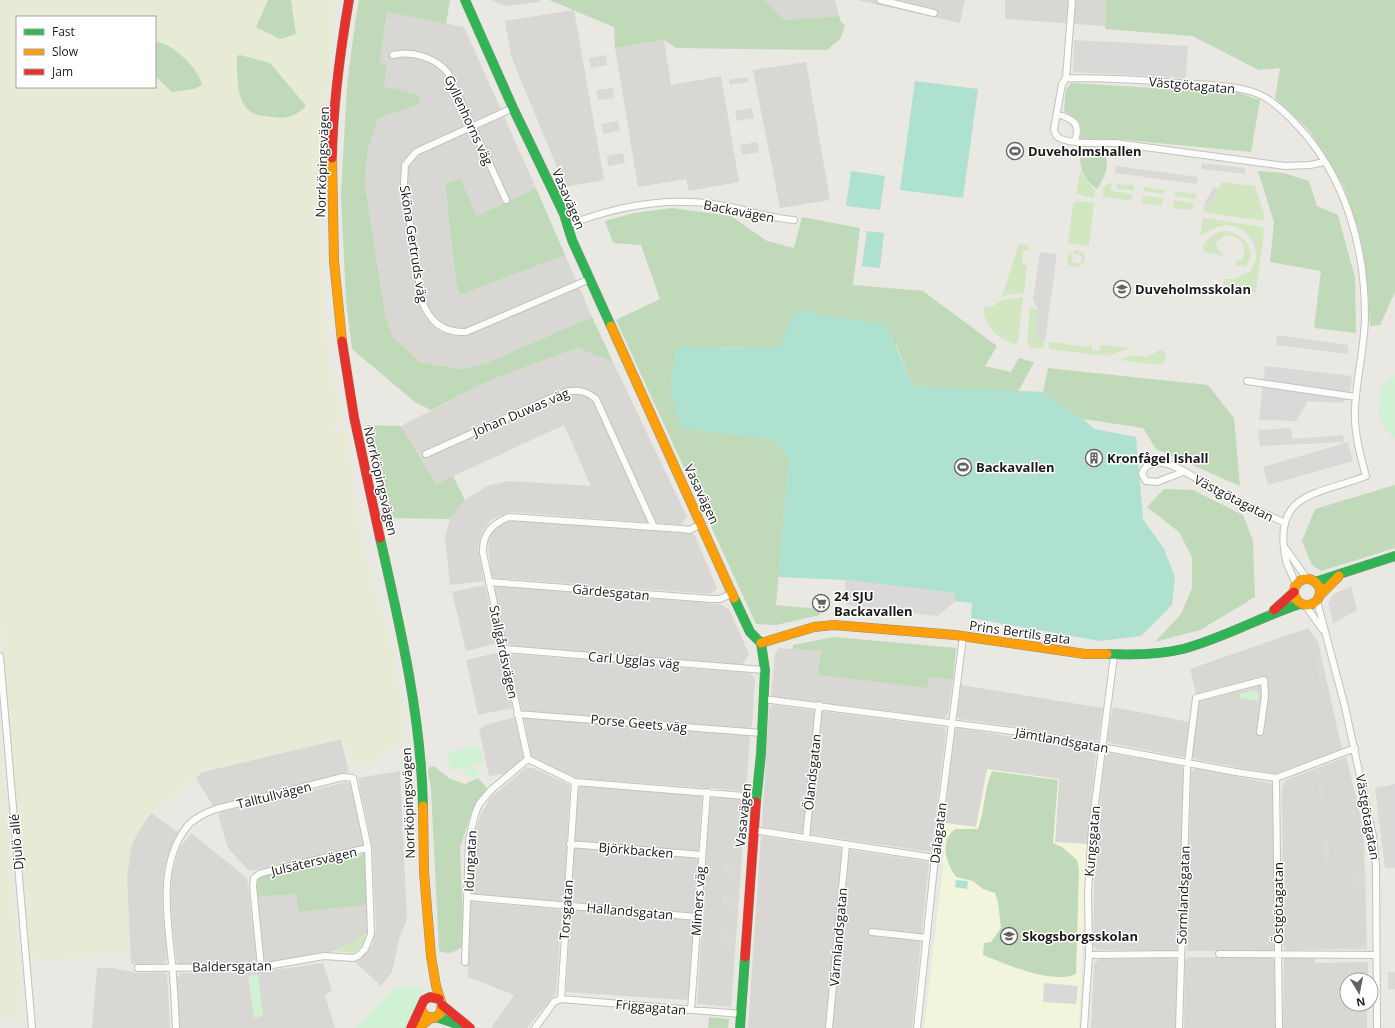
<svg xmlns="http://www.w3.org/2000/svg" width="1395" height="1028" font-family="'Open Sans',sans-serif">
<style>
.residential{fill:#d8d7d4}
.education{fill:#f2f5dc}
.farmland{fill:#e7ead5;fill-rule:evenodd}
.grass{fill:#d2e7c1}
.forest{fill:#c0d9b8}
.park{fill:#d0f1d3}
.pitch{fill:#aee1d0}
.parking{fill:#dad9d7}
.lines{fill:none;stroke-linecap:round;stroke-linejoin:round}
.street-casing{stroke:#c2c2bf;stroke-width:8}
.fast-casing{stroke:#8e927c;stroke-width:10}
.slow-casing{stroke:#8e927c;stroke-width:10}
.jam-casing{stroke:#8e927c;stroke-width:10}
.street{stroke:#fcfcfb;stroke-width:6}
.fast{stroke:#30b455;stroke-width:9}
.slow{stroke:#ff9f0a;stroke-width:9}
.jam{stroke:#e5322d;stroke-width:9}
.labels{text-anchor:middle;stroke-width:3;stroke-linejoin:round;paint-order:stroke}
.street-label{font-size:13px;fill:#1b1b1b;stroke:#fff}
.poi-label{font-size:13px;font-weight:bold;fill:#1b1b1b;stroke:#fff;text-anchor:start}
</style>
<rect width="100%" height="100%" fill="#e9e8e3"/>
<!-- residential -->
<path class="residential" d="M491,0H540L539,2L505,6Z
M765,0H835L839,16L784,20Z
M857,0H965L960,23Z
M1005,0H1106L1105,26L1005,19Z
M574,10L604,180L565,187L511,56L505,21Z
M387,12L464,27L536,188L477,216L460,178L445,183L456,282L460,295L565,255L592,317L486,363L461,369L420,362L393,337L385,314L365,185L367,153L378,119L421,103L418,95L384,86L387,65L380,62Z
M664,40L671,85L721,76L739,182L689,191L686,179L638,187L615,48Z
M806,62L830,200L780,208L753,70Z
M577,348L613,362L687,517L681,525L510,512L492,519L482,531L478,548L484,581L450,585L445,537L450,519L465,500L487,486L508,481L591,486L564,425L436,484L401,426L488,381Z
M515,520L694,534L717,588L711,594L494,578L491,575L488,541L492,532L501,524Z
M485,585L498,643L466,651L452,592Z
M498,585L719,604L729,609L749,654L742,665L512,646L507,642L494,589Z
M1308,628L1318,642L1342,749L1274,774L1194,759L1192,756L1199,705L1190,669Z
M779,648L821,651L817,675L927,688L929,677L953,680L948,715L944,718L771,696L775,654Z
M500,652L512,708L478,715L466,660Z
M513,654L750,673L755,679L752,726L748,729L524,711L521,707L510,656Z
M961,685L1103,708L1098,740L1096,741L1031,729L959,719L957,716Z
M773,705L944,727L946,731L931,852L762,827L769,708Z
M1113,707L1189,722L1185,755L1183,757L1110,743L1107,741Z
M526,717L750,735L746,791L575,778L534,760L531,756L524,719Z
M512,718L515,719L524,759L504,774L489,776L479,729L489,724Z
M957,728L1093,749L1096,753L1087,844L1055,842L1059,780L976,827L944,823L955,730Z
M341,739L349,772L214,807L195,777L203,772Z
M1110,753L1181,766L1184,770L1178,948L1174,951L1097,950L1093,945L1095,843L1105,757Z
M1346,757L1360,814L1364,842L1367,949L1286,950L1283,946L1282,787L1286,780Z
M526,768H533L570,785L564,897L561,902L474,895L472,892L475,834L480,816L490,798Z
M1194,768L1270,783L1274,786L1275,951H1187L1191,773Z
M400,771L407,919L400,936L392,972L381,986L355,962L362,957L372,946L376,930L372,846L358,778Z
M347,782L353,786L365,846L249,871L228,848L218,815L221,812Z
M581,786L699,795L702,797L689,995L686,1000L566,992L578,788Z
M710,796L746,799L731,1007L697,1004Z
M151,813L178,832L167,856L164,872L162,899L167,959L164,964H131L127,878L131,847L138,832Z
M191,833L247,878L257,960L254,965L177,964L172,923L171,891L172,874L179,849Z
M761,836L929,862L912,1028H748Z
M296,894L299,912L367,905L368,933L335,951L268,963L263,958L257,897Z
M471,902L558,909L562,912L556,993L527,1028H491L514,995L468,977Z
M1189,957L1272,958L1276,961V1028H1184L1185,960Z
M1284,957L1315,958V963L1368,962V980H1347V1004H1367V1028H1283Z
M1174,958L1178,962L1176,1028H1091L1094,964L1099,959Z
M323,963L332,991L325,995L335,1028H179L176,977L182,973L258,972Z
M97,968H113L136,973L162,972L167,974L170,1028H92Z"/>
<!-- education -->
<path class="education" d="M987,769L1059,779L1055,842L1087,844L1079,1028H924L943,867L944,823L976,827Z"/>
<!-- farmland -->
<path class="farmland" d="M0,0H268L256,27L296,34L291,0H328L336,5L317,185L326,305L328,368L340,402L343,418L331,426L335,432L347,434L361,543L393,650L406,733L401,743L369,764L353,765L341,739L203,772L151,813L138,832L131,847L127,878L130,952L44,961L30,955L0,615ZM17,17H155V42H160L167,45L183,57L201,78L159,79L155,76V87H17ZM270,63L306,105L299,113L289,117L279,118L254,114L246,108L237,87Z
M0,745L23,1013L0,1019Z"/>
<!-- grass -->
<path class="grass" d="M1080,171L1095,191L1094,198L1076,194Z
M1222,182L1255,186L1265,217L1264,221L1203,212L1204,204L1210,205Z
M1109,183H1112L1111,191L1132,194L1131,201L1103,197V189Z
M1117,184L1134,185V190L1117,189Z
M1144,187L1165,190L1164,194L1144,191Z
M1175,191L1196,194L1195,199L1175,196Z
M1143,196L1163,198L1162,206L1142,203Z
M1174,200L1194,203L1193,210L1173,208Z
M1077,201L1094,203L1089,246L1068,243L1073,204Z
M1203,218L1263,227L1264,233L1256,291L1255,293L1223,288L1224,279H1235L1251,271C1253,266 1256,261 1256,256C1257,236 1235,220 1217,227C1210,229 1207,235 1200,235Z
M1225,231C1242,232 1260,252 1245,267L1235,265L1236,261L1242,260C1249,246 1241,236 1226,235L1217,242L1216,246L1224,256L1203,252L1204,243L1216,233Z
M1019,244L1028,245L1030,250H1023L1022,264L1027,266L1024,293L1002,296Z
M1076,250L1083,253L1085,257L1083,266L1080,262L1082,259L1080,255L1074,254L1073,251Z
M1070,252L1073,256L1072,263H1078L1080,267C1072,268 1067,266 1067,257Z
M1023,297L1018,342L1014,344C1005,341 989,331 986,321C984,317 984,312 983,308L991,307L1002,300Z
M1030,307L1039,310C1037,321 1033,335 1044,342L1043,349L1030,347L1027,340Z
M1091,339L1092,350L1099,351L1101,345L1129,348L1107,356L1048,349L1050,342L1089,347Z
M1161,349L1166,354V359L1160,365L1120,360L1131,355L1148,357Z
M368,933L365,943L354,953L335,951Z"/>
<!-- forest -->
<path class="forest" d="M268,0H291L296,34L280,39L256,27Z
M359,0H450L446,24L387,12L380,62L387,65L384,86L418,95L421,103L378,119L367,153L365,185L385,314L393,337L420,362L461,369L486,363L592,317L613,362L577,348L488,381L431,410L416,403L352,349L346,301L341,194L347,86L356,16Z
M549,0H765L784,20L839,16L841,22L845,25L841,38L827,50L676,48L664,40L615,48L614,27Z
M1106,0H1395V292L1380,325L1370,326L1368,290L1360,236L1344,187L1309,130L1275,98L1280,68L1259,70L1192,36L1105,29Z
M155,42C171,41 200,70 202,85L194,89L172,92L155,76Z
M240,55L270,63L306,106C297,115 286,120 273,117C267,116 260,116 255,114C235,107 237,72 237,56Z
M1071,83L1239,93L1260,100L1251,152L1116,139H1080C1084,122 1078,119 1064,111L1066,89Z
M1080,154L1106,156C1109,169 1104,178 1097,189C1083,178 1080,170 1080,154Z
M1258,171L1283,173L1309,181L1317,206L1338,215L1355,278L1356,333L1314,328L1321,271L1270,262L1274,222Z
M460,178L477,216L536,188L565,255L460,295L456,282L445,183Z
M672,208L731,216L767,241L794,248L802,217L860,228L853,285L923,291L997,346L985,366L1011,372L1019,358L1034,362L1018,392L913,386L896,344L779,348L676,347L681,428L773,439L789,458L776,605L819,609L820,615L776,625L756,624L616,320L660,299L641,245L613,243L605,221L634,213Z
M1048,368L1208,385L1234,418L1240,486L1156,449L1143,428L1083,419L1043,392Z
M367,425L401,426L436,484L453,476L465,500L450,519L387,518Z
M1395,485V548L1321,571L1312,565L1302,541L1315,509Z
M1164,489L1193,490L1243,515L1253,541L1255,597L1200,630L1155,642L1181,614L1192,588V557L1179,532L1147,507Z
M834,637L956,648L953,680L929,677L927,688L817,675L821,651L793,649V645Z
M434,766L450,779L465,784L478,778L487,788L473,809L460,847L464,945C456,952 449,955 439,951L431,788L428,771L430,767Z
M992,771L1058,780L1053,843L1062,847L1077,860L1079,870L1076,974C1052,985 1006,964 983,955L984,943L991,942L1001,928L998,902L995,893L983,889L973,881L956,877C946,863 939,842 955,829H978C985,810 984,789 992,771Z
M366,854L367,905L299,912L296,894L257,897L256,880L260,876Z
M709,1017L729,1019L728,1028H708Z"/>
<!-- park -->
<path class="park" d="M1395,376V439C1376,428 1371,382 1395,376Z
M1254,690L1259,694L1258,701L1240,698V694Z
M479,745L484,763L451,771L447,753Z
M475,768L480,775C473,778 467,777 462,771Z
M258,975L263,1016L254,1018L248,976Z
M408,985L425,990L417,1001L414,1013L405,1028H356L393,989Z"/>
<!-- pitch -->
<path class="pitch" d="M915,81L978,89L963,198L900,190Z
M851,171L885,176L880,210L846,206Z
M867,231L884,233L880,268L862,266Z
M795,310L887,325L913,386L1043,392L1083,419L1094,429L1136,437L1143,519L1164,549L1175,577L1172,605L1141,636L1100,641L971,618L972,603L954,601L955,593L845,580L778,577L789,458L773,439L680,428L670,387L676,347L779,348Z
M956,880L968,881L967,889L955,887Z"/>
<!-- parking -->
<path class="parking" d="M1074,40L1188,46L1186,78L1073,72Z
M606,55L607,65L591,68L589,58Z
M747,77L748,82L730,85L729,80Z
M613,88L614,98L598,100L596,90Z
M752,108L754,118L737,121L735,111Z
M618,121L620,131L603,134L601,124Z
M757,142L759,152L742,155L740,145Z
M623,153L625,163L608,166L607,156Z
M1202,163L1245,168V174L1201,169Z
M1116,166L1198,177L1197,184L1115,173Z
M1214,187L1218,189L1210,205L1204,204Z
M1040,252L1057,254L1045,341L1040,340L1036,329L1038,310L1033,299Z
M1277,335L1348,345V354L1276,345Z
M1265,366L1352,376L1350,394L1342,403L1308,401L1296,421L1259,420Z
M1291,428L1292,439L1343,435L1344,442L1260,446L1258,430Z
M1348,442L1353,461L1268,485L1263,467Z
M845,580L955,593L954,603L937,616L846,605Z
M1351,586L1357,610L1333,624L1328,603L1334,594Z
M1320,656L1326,689L1322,690L1315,657Z
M1316,771H1321L1325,808H1322Z
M1395,784V868H1385L1375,788Z
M1323,836H1328L1330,867H1324Z
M724,859L738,860L737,877L723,876Z
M1365,873L1366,890H1352V874Z
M723,892L737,893L736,909L722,908Z
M720,930H734L733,947L719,946Z
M1367,944V949L1354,950V945Z
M1388,972H1395V989H1388Z
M1044,983L1078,986L1076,1004L1043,1002Z"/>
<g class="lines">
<!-- street casing -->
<g class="street-casing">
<path id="street" d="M880,0L934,13
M393,55C412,50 436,58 448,73L506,200
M1066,78L1072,0
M513,108L416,152L405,165L404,184L422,301C430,322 443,333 466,332L590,279
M1057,114C1073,119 1081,123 1075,141
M568,225C617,206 667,196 719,205C745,209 768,218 794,220
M1247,381L1356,397
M426,454L560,394C574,389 584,389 596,399L654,527
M1183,472L1157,482L1146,481L1142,474C1144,464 1155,462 1164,463C1182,467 1202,483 1219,492C1240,503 1263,512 1285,523
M702,524L689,530L682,529L509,517C492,524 482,534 483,553L528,759L575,782L757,797
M1286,549L1307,579
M489,582L711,599H720L733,593
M1296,586C1294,576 1288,569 1286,560C1271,491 1319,495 1366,476C1360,455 1354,432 1355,410C1356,378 1365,347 1365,315C1365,246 1345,176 1297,125C1286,113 1272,99 1256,93C1236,86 1214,85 1192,84C1150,80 1108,78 1066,78L1062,84L1054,129C1054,131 1055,133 1056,135C1062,145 1104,143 1115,143L1285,166L1310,165L1324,162
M1317,601L1345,707L1373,836L1376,865L1377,1028
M1305,605L1322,629
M504,649L765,670
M0,656L32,1028
M763,699L1027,733L1236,772L1276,778L1355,748
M517,714L762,733
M1276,778L1279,1028
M753,830L935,858
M806,838L819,705
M570,844L702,855
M468,897L697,917
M872,932L927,938
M1219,954L1376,955
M1089,955L1181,954
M465,962L469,839L475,814L479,804L491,790L528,759
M261,967L253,886L254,878L259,874L269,871L368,848
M138,968L261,967L324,956L353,958L358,956L365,949L371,934L368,848L353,778L343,777L216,809C205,813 193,818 186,828C157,866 168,921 172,964C174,985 175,1007 176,1028
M561,999L741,1014
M691,1010L707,792
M535,1028L554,1002L561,999L575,782
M829,1028L846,845
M917,1028L935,858L963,637
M1084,1028L1089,955L1088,893L1092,827L1114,656
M1179,1028L1187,770L1196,698L1264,680L1265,696L1260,732"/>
</g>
<!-- fast casing -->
<g class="fast-casing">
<path id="fast" d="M465,0L513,108L564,214L572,240L611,326
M380,538C400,626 421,715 423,806
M1315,582L1395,556
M734,598L750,632L761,643L765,670L761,754L756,802
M1107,654C1132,655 1158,655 1183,649C1224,638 1260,617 1300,604
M436,1017L463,1026
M740,1028L745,957"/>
</g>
<!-- slow casing -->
<g class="slow-casing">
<path id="slow" d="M332,158L334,261L342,341
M611,326L734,598
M1294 592a13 13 0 1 1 26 0a13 13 0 1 1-26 0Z
M1320,595L1339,576
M761,643L814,627L834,625L955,635L1085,654H1107
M421,1009L425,1016L434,1018L440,1014L442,1005L436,986L431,956L424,872L423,806
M418,1028L431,1018"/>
</g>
<!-- jam casing -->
<g class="jam-casing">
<path id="jam" d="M332,158C333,105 340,52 349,0
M342,341L354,417L380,538
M1274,610L1294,592
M745,957L756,802
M442,1005L470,1028
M411,1028L424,1000L430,997L439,999"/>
</g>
<!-- street -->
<use href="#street" class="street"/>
<!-- fast -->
<use href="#fast" class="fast"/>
<!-- slow -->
<use href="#slow" class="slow"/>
<!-- jam -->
<use href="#jam" class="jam"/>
</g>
<!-- icons -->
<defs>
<g id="stadium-ring" transform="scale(0.9)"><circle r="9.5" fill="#fff" stroke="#636361" stroke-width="1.5"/><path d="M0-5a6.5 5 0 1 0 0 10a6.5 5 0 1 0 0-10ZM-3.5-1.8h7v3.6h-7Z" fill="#636361"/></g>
<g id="school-ring" transform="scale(0.9)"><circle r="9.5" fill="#fff" stroke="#636361" stroke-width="1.5"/><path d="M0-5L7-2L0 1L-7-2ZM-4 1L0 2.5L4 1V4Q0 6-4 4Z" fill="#636361"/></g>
<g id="building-ring" transform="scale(0.9)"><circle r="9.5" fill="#fff" stroke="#636361" stroke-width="1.5"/><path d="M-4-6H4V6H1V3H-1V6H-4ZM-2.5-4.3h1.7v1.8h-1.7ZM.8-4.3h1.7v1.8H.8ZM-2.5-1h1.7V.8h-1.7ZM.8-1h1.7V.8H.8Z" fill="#636361"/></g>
<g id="supermarket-ring" transform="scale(0.9)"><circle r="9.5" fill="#fff" stroke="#636361" stroke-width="1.5"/><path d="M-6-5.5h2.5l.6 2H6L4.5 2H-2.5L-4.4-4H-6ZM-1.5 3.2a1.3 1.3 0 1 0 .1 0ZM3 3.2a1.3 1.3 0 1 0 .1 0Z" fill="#636361"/></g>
</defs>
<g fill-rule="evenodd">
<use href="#stadium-ring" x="1015" y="151"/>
<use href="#school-ring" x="1122" y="289"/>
<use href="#building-ring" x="1094" y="458"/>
<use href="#stadium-ring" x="963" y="467"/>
<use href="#supermarket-ring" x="821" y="603"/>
<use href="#school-ring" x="1009" y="936"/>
</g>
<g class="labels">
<!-- street labels -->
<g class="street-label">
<text transform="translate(1192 85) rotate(5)" y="5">Västgötagatan</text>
<text transform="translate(469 120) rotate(65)" y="5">Gyllenhorns väg</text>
<text transform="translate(322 162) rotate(-88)" y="5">Norrköpingsvägen</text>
<text transform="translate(569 199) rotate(67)" y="5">Vasavägen</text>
<text transform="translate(739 211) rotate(11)" y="5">Backavägen</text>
<text transform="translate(414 244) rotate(81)" y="5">Sköna Gertruds väg</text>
<text transform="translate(521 412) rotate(-23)" y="5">Johan Duwas väg</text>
<text transform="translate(381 481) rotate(77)" y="5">Norrköpingsvägen</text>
<text transform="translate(702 494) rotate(65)" y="5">Vasavägen</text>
<text transform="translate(1234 498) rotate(27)" y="5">Västgötagatan</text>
<text transform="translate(611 592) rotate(5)" y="5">Gärdesgatan</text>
<text transform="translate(1020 632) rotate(8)" y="5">Prins Bertils gata</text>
<text transform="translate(504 652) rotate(78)" y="5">Stallgårdsvägen</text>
<text transform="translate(634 660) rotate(5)" y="5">Carl Ugglas väg</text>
<text transform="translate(639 723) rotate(5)" y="5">Porse Geets väg</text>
<text transform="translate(1062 740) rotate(10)" y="5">Jämtlandsgatan</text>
<text transform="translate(812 772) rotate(-84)" y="5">Ölandsgatan</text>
<text transform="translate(274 795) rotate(-14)" y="5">Talltullvägen</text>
<text transform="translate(408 803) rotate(-92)" y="5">Norrköpingsvägen</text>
<text transform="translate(743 815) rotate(-84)" y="5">Vasavägen</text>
<text transform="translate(1368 817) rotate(80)" y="5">Västgötagatan</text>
<text transform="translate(938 833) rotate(-83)" y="5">Dalagatan</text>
<text transform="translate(1092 841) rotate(-85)" y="5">Kungsgatan</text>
<text transform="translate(16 842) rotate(-95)" y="5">Djulö allé</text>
<text transform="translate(636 850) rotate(5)" y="5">Björkbacken</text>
<text transform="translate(314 861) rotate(-13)" y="5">Julsätersvägen</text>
<text transform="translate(470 861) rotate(-87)" y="5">Idungatan</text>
<text transform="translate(1183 895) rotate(-88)" y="5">Sörmlandsgatan</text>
<text transform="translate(698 901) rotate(-86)" y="5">Mimers väg</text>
<text transform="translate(1278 903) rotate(-90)" y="5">Östgötagatan</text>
<text transform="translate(566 910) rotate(-86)" y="5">Torsgatan</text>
<text transform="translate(630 911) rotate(5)" y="5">Hallandsgatan</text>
<text transform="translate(838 937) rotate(-85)" y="5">Värmlandsgatan</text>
<text transform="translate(232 966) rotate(-1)" y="5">Baldersgatan</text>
<text transform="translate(651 1007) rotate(5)" y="5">Friggagatan</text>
</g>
<!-- poi labels -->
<g class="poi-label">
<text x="1028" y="156">Duveholmshallen</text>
<text x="1135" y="294">Duveholmsskolan</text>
<text x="1107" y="463">Kronfågel Ishall</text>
<text x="976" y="472">Backavallen</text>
<text x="834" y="601">24 SJU<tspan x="834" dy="15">Backavallen</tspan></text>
<text x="1022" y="941">Skogsborgsskolan</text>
</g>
</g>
<!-- legend -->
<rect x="16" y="16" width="140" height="72" fill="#ffffff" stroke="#a4a4a4"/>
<rect x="24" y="29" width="20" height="6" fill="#30b455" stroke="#a4a4a4"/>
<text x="52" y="36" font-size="12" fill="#1b1b1b">Fast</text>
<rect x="24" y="49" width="20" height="6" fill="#ff9f0a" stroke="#a4a4a4"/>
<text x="52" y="56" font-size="12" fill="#1b1b1b">Slow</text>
<rect x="24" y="69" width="20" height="6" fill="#e5322d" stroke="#a4a4a4"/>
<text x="52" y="76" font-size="12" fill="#1b1b1b">Jam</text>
<!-- north arrow -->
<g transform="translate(1359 992) rotate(170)"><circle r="19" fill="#ffffff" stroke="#a4a4a4"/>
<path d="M0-3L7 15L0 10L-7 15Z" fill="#636361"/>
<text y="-6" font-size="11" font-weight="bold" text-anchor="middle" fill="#1b1b1b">N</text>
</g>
</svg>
